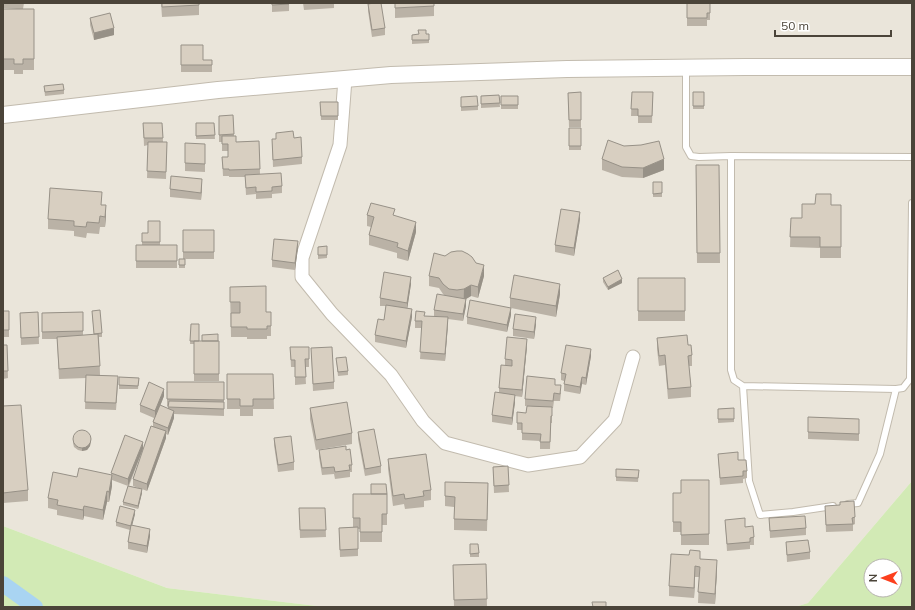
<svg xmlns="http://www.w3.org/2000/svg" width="915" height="610" font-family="Mulish,sans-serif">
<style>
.residential{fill:#eae5da}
.green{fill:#d2eab5;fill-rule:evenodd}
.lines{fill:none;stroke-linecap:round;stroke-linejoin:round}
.canal{stroke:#a9d4f2;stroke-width:16}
.service-casing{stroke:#c2bbae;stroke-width:8}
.minor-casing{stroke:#c2bbae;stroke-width:15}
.tertiary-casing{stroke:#c2bbae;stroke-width:18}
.service{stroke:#fff;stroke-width:6}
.minor{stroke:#fff;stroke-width:13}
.tertiary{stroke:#fff;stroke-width:16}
.wall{fill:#bab2a6}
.shaded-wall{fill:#979187}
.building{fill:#d8cfc1;stroke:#979187}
</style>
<rect width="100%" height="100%" fill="#f6f3ec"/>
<!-- residential -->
<path class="residential" d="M3,3H912V481L808,603L795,607H325L167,588L3,526Z"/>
<!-- green -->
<path class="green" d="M912,481V607H795L808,603ZM871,566H895V590H871Z
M3,526L167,588L325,607H3Z"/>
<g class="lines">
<!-- canal -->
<path class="canal" d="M3,584L35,607"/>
<!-- service casing -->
<g class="service-casing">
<path id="service" d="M686,68V147L691,156L699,157L731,156L912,157
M731,156V370L734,380L743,386L896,389L903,388L910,379L912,203
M743,386L749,481L760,515L793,512L833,506
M848,504L858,503L880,454L896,389"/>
</g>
<!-- minor casing -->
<g class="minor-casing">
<path id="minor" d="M345,79L340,145L302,258V277L332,314L391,375L423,421L445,443L528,465L580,457L615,420L633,357"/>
</g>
<!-- tertiary casing -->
<g class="tertiary-casing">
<path id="tertiary" d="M3,115L218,90L391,75L567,69L745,67H912"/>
</g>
<!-- service -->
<use href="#service" class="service"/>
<!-- minor -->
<use href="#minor" class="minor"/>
<!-- tertiary -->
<use href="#tertiary" class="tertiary"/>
</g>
<!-- wall -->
<path class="wall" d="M3,3H24L23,9H34V70H23V74H14V70H3V9H17L3,8Z
M38,3H53V4H38Z
M161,3H199V15L162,17Z
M272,3H289V11L272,12Z
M303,3H334V8L304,10Z
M395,3H434V16L395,18Z
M687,3H710V20H707V26H687Z
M368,4L385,28V35L372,37L368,11Z
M90,18L114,35L94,40L90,25Z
M429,34V43L412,44V35Z
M181,45L203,60H212V72H181Z
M44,86L64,90V94L45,96Z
M581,92V127H569L568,93Z
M632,92H653L652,123H638V116H631Z
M693,92H704V109H693Z
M499,95L500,107L481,108V96Z
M501,96H518V109H501Z
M461,101L478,106V110L461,111Z
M320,102H338V120H321Z
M233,115L234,136L236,142L259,141L260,174L282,186V193L272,194V198L256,199V194L246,195L245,177H229V176H223L222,157H228V151H222V142H219V123Z
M143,123H162L163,142H167L166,179L147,178L148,145L144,146Z
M196,123H214L215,139H196Z
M569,128H581V150H569Z
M276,133L294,138L302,157V164L273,167L272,139H276Z
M624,146L664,170L643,178L622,177L602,170V159Z
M205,151V172L185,171V163Z
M696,165H719L720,263H697Z
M653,182H662V197H653Z
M202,186L201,200L170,197V189Z
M102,205L106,215L105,227H100L99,234L87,233L86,238L74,236V231L48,229V219Z
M831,205H841V258H820V248L790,247L791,218H802Z
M367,215L395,216L416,232L408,261L397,258V253L369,245V235L371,227L367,226Z
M580,219L574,256L555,252V245Z
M160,221V245H177V268H136V245H142V233H148Z
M183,230H214V259H185V268H179V259H183Z
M327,246V258L318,259V247Z
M298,248L295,270L272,267V260Z
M429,276H484L478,298L471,296L466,299V306L463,321L448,319L445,361L420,359L422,328H415V321L425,316L434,317V310L445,296L443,294L439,288L429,286Z
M603,278L622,283L608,290L603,282Z
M638,278H685V321H638Z
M411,284L407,309L412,317L406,348L375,342V335L384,320L386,306H380V298Z
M230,287L266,312H271V336H267V339H247V337H231Z
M560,294L556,317L511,308V315L507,332L467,324V317L510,308V298Z
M3,311H9V337H3Z
M38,312L39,344L21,345L20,313Z
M83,312V335H94L92,314L102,333V337H99L100,375L118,384L116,410L85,409L86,378L59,379L57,339H42V313Z
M191,324L199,341H219V381H194V344H190Z
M536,324L534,339L513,336V329Z
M657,338L688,345L692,355V366H689L691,387V397L668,399L665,365L659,366L657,349Z
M3,345H7L8,378L3,379Z
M527,346L522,397L515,396V402L512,425L492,422V415L499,392V388L505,366V359Z
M290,347H309V367H305L306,384L295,385V367H291Z
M311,348L334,382V389L313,391Z
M591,356L586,385L582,384L580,394L564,391V381L561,380V373Z
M336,358L348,371V375L338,376Z
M227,374H273L274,409H253V416H240V409H227Z
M119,377L139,378L138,389H119Z
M167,382H224V416L174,414V418L168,435L166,434V438L147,491L142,489V493L138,509L123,505V502L128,486L112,480V486L109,502H107L103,520L84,516L83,520L57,515V510L48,508V498L77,477L111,475V473L143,449L129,486L141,489L133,486V479L153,426V422L154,418L140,412V405L164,396L160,406L168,409V406H167Z
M555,385L561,393L560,401H554L553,408H552V423H551L550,449H540V441L522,440V430H517V423L532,406H525V399Z
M3,406L28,490V501L3,503Z
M310,408L352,433V444L316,450L310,419Z
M734,408V422L718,423V409Z
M808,417L859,419V441L808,439Z
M358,432L381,466V473L365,476L358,439Z
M274,438L294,462V470L278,472L274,445Z
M73,439L91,442L90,446L87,450L82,451L78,450L74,447L73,443Z
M319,450H346L352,465V472H350V477L335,479L334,474L322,475L319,457Z
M718,454L738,460L747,471V478L743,479V483L720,485Z
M388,459L431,490V500L424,501V507L405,509L404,504L393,506L388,469Z
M508,466L509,492L494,493L493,467Z
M616,469L639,470L638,482L616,481Z
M709,480V545H681V532H673V493H681Z
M488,493L487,531L454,530V507L445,506V496Z
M353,494H387V525H382V542H360V529H358V556L340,557L339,528L353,527Z
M825,506L855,517V524L853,525V531L826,532Z
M299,508H325L326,537L300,538Z
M135,514L132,525L150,536L147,553L128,549V542L130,530L116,526V522Z
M769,518L806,528V535L770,538Z
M725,520L745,527L754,537V545H750V549L727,551Z
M786,542L810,552V559L787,562Z
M470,548L479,553V557H470Z
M700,559L717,570L715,604L698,603L699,577H695L694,598L669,596V586Z
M486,564L487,607H454L453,565Z"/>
<!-- shaded-wall -->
<path class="shaded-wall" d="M114,28V35L94,40V33Z
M664,159V170L643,178V168Z
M202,179V186L201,200V193Z
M106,205V215L105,227V217Z
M580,212V219L574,256V248Z
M416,222V232L408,261V251Z
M298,241V248L295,270V263Z
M484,265V276L478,298V287Z
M411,277V284L407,310V303Z
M622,279V283L608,290V287Z
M560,284V294L556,317V306Z
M471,285V296L466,299V306L463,321L464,289Z
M511,308V315L507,332V325Z
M412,309V317L406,348V341Z
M448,317V325L445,361V354Z
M536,317V324L534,339V332Z
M527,339V346L522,397V390Z
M591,349V356L586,385V378Z
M582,377V384L580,394V387Z
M164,389V396L155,419V411Z
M515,395V402L512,425V418Z
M174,411V418L168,435V428Z
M166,431V438L147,491V484Z
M91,438L90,446L87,450L82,451V448Z
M143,442V449L128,486V479Z
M112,475V486L109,502V492Z
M142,489V493L138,509V506Z
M107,491V502L103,520V510Z
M84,506V516L83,520V510Z
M135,510V514L131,530V526Z
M150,529V536L147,553V546Z
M717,560V570L715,604V594Z
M695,566V577L694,598V588Z"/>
<!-- building -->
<path class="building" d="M162,3H199V5L162,7Z
M272,3H289V4L272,5Z
M374,3H381L385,28L372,30L368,4Z
M395,3H434V6L395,8Z
M687,3H710V13H707V18H687Z
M3,9H34V59H23V64H14V59H3Z
M110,13L114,28L94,33L90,18Z
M418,30H426V34H429V40H412V35L419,34Z
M181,45H203V60H212V65H181Z
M63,84L64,90L45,92L44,86Z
M581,92V120H569L568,93Z
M632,92H653L652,116H638V109H631Z
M693,92H704V106H693Z
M499,95L500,103L481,104V96Z
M477,96L478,106L461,107V97Z
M501,96H518V105H501Z
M320,102H338V116H321Z
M233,115L234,134L219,135V116Z
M143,123H162L163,138H144Z
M196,123H214L215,135L196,136Z
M569,128H581V146H569Z
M293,131L294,138L301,137L302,157L273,160L272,139H276V133Z
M222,136H236V142L259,141L260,169L229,170V169H223L222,157H228V144H222Z
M608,140L624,146L641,145L659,141L664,159L643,168L622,167L602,159Z
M148,142H167L166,172L147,171Z
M185,143L205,144V164L185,163Z
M696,165H719L720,253H697Z
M281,173L282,186L272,187V191L256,192V187L246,188L245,175Z
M171,176L202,179L201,193L170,189Z
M653,182H662V193L653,194Z
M50,188L102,192L101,205H106L105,217L100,216L99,223L87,222L86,227L74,226V221L48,219Z
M816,194H831V205H841V247H820V237H790L791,218H802V204H815Z
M371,203L395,209L393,215L416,222L408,251L397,247L398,243L369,235L374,217L367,215Z
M561,209L580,212L574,248L555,245Z
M148,221H160V242H142V233H148Z
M183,230H214V252H183Z
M274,239L298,241L295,263L272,260Z
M136,245H177V261H136Z
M327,246V255H318V247Z
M457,251H462L468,254L472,257L476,263L484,265L478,287L471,285L464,289L457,290L449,289L443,284L439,278L429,276L434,253L445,256L451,252Z
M179,259H185V265H179Z
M618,270L622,279L608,287L603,278Z
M384,272L411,277L407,303L380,298Z
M514,275L560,284L556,306L510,298Z
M638,278H685V311H638Z
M266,286V312H271V326H267V329H247V327H231V313H240V302H230V287Z
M437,294L466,299L463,314L434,310Z
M470,300L511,308L507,325L467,317Z
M386,305L412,309L406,341L375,335L378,319L384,320Z
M100,310L102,333L94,334L92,311Z
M3,311H9V330H3Z
M416,311L425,312L424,316L448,317L445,354L420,352L422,321H415Z
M38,312L39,337L21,338L20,313Z
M83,312V331L42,332V313Z
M515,314L536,317L534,332L513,329Z
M191,324H199V341H190Z
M98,334L100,366L59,369L57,337Z
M218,334V341H202V335Z
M687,335L688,345H691L692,355L688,356L691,387L668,389L665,355L659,356L657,338Z
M507,337L527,339L522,390L499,388L501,365L512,366V360L505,359Z
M194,341H219V374H194Z
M3,345H7L8,371H3Z
M566,345L591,349L586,378L582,377L580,387L564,384L566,374L561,373Z
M290,347H309V359H305L306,377H295V360H291Z
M332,347L334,382L313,384L311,348Z
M346,357L348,371L338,372L336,358Z
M227,374H273L274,399H253V406H240V399H227Z
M86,375L118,376L116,403L85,402Z
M527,376L555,379V385H561L560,394L554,393L553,401L525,399Z
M119,377L139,378L138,386L119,385Z
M149,382L164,389L155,411L140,405Z
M167,382H224V400L167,399Z
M495,392L515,395L512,418L492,415Z
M169,401L224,402V409L168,407Z
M347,402L352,433L316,440L310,408Z
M21,405L28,490L3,493V406Z
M160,405L174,411L168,428L153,422Z
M527,406L552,407V416H551L550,442H540L541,434L522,433V423H517V412L526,413Z
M734,408V419H718V409Z
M808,417L859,419V434L808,432Z
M151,426L166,431L147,484L133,479Z
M374,429L381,466L365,469L358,432Z
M73 439a9 9 0 1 1 18 0a9 9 0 1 1-18 0Z
M125,435L143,442L128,479L111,473Z
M291,436L294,462L278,465L274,438Z
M346,446V450L350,449L352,465H349L350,470L335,472L334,467L322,468L319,450Z
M738,452V460H746L747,471H743V476L720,478L718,454Z
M426,454L431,490L423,491L424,496L405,499L404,494L393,496L388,459Z
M508,466L509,485L494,486L493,467Z
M79,468L112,475L109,492L107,491L103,510L84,506L83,510L57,505L58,500L48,498L53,472L77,477Z
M616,469L639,470L638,478L616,477Z
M681,480H709V534L681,535V522H673V493H681Z
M445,482L488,483L487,520L454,519L455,497L445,496Z
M371,484H386L387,494H371Z
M128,486L142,489L138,506L123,502Z
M353,494H387V514H382V532H360V518H353Z
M854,501L855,517L852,518L853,524L826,525L825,506L840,505V502Z
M120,506L135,510L131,525V526L116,522Z
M299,508H325L326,530H300Z
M805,516L806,528L770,531L769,518Z
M745,518V527L753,526L754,537L750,538V542L727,544L725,520Z
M131,525L150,529L147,546L128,542Z
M358,527V549L340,550L339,528Z
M808,540L810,552L787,555L786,542Z
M470,544H478L479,553L470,554Z
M690,550L700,551V559L717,560L715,594L698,592L700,567L695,566L694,588L669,586L671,554L689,555Z
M486,564L487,599L454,600L453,565Z
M592,602H606V607H593Z"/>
<!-- border -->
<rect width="915" height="610" fill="none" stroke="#4b4439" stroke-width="8"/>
<!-- north arrow -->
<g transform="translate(883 578) rotate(270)"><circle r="19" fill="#ffffff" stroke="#b7b4b0"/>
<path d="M0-3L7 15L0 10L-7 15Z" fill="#fc3f1d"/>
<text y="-6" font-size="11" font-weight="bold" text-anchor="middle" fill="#4b4439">N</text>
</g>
<!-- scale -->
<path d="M775 30v6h116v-6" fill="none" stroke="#4b4439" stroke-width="2"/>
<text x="781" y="30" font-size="12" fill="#4b4439" stroke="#ffffff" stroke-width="3" paint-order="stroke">50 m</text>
</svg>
